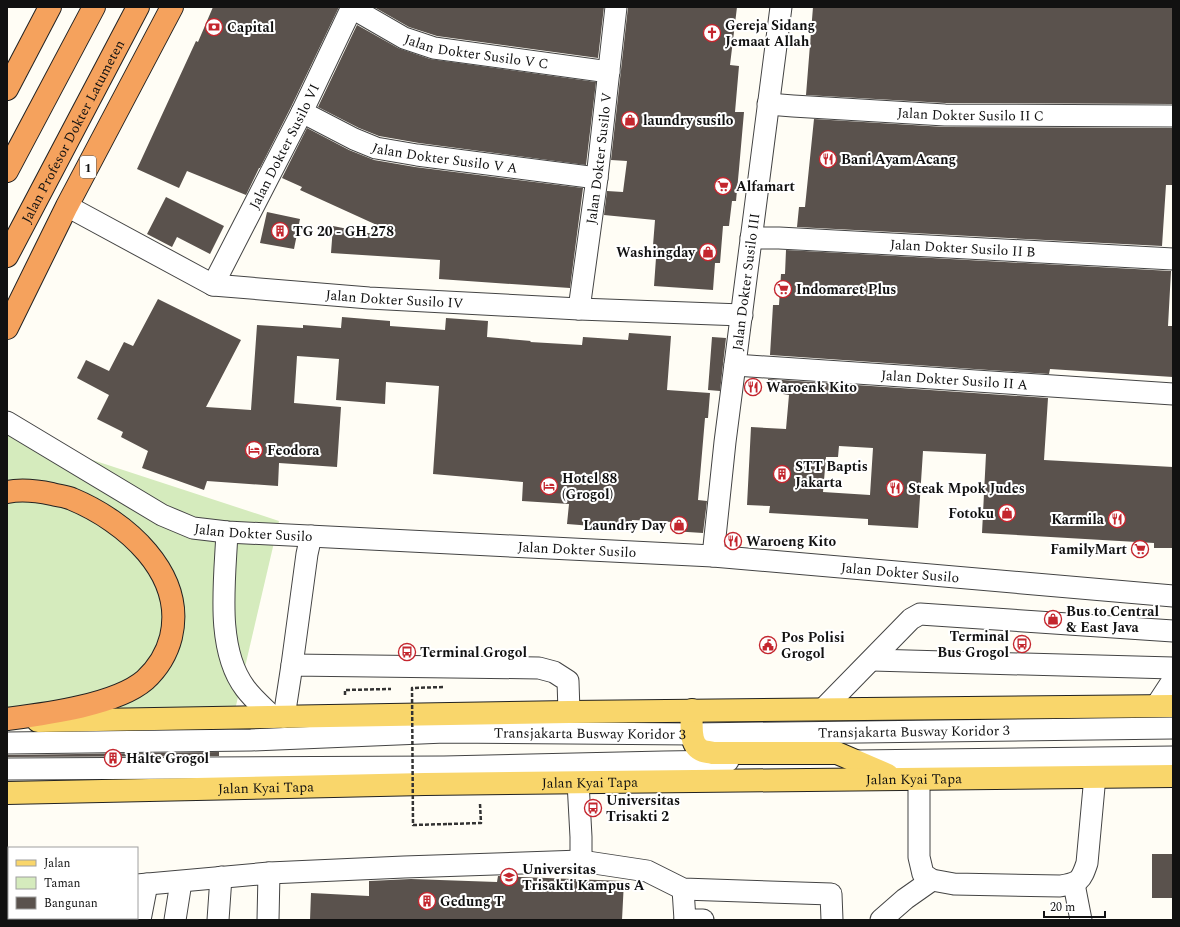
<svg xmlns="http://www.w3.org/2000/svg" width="1180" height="927" font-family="Spectral,serif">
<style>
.green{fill:#d5ebbd}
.building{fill:#5a524d;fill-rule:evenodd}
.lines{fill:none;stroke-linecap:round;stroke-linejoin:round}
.minor-casing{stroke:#444;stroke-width:23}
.major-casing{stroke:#222;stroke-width:24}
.highway-casing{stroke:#222;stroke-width:24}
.path{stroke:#333;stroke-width:2.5;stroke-dasharray:4 2;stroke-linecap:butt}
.minor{stroke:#fff;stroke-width:21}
.major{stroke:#f9d66b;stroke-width:22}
.highway{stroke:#f5a25d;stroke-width:22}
.path-bridge{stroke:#333;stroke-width:2.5;stroke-dasharray:4 2;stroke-linecap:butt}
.labels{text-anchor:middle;stroke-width:4;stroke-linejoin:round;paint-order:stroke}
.shield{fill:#fff;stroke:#585858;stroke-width:1}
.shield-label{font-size:13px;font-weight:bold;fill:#111}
.poi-label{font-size:14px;font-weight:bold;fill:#111;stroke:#fff;text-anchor:start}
.street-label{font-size:14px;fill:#111;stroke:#fff}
</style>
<rect width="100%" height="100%" fill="#fffdf5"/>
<!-- green -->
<path class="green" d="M7,432L279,521L228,740L7,719Z"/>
<!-- building -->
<path class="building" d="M213,7H339L291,107L260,168H259L246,195L187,171L179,188L137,169L196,41L198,42Z
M374,7H604L598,58L437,36L409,27Z
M628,7H737L730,65L739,66L735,112H744L739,169L736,201H732L729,226H723L720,263H715L713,290L654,286L656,258H652L655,220L604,215L607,191L623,192L627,161L611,160Z
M813,7H1173V104L945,103L806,95Z
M357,25L398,48L430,59L596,82L586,165L419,143L379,136L359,128L318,107Z
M814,119L945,127L1173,128L1172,185H1166L1162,246L797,227L799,207H805Z
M307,128L349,150L374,160L415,167L583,188L570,288L439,279L440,260L331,253L333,226L388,237L390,231L300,190L302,187L282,178Z
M166,197L224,226L210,254L177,237L172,247L147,234Z
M267,212L300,219L294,249L260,243Z
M786,250L1171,271L1168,326H1173V377L1050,369L1049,374L770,355L773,305H779L781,274H785Z
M158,299L241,340L206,407L251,410L257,325L303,328V325L341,328L342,317L390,321V326L445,330L446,318L488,321L487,337L531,341L530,342L582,345L583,337L628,340L629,333L671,336L667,390L710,393L708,418H705L698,500L707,501L703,533L672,531L673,522L632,520L631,529L567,524L569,504L522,501L523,482L433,474L439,386L386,382L385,404L336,400L339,359L297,356L294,403L341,407L337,467L279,463L278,486L207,481L204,490L142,468L148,451L121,437L123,432L97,419L109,395L77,378L86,360L109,371L124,342L133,346Z
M712,337L726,338L720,391L708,390Z
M768,379L1048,398L1044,460L1173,467V548H1154V543L982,533L986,454L923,451L918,528L868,525V519L769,513L770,506L747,505L751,427L786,429L789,395L783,394L784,385L768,384ZM839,446L873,448L870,495L823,492L826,457H838Z
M219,752V756L7,757V755Z
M1152,854H1173V898H1152Z
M498,876L624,881L622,920H310L311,893L369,896V881L411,879L497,882Z"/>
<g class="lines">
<!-- minor casing -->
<g class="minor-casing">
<g id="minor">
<path id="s1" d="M352,8L404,38L434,48L609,72"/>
<path id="s2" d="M768,104L793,106L945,115L1173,116"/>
<path id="s3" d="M302,112L354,139L376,148L417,155L597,178"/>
<path id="s4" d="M67,206L213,285L369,298L579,309L742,315"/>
<path id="s5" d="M751,238H779L1173,259"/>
<path id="s6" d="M213,285L302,112L352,7"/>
<path id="s7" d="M579,309L597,178L616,7"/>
<path id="s8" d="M735,365L1173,394"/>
<path id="s9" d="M7,422L162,515L193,528L227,532L713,556L1173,596"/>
<path d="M227,532C225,580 215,648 245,688C253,699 264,708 273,717"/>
<path id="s10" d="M713,556L725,442L781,7"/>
<path d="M872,660L1173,668"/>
<path d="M292,665L307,554L311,536"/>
<path d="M1156,706L1173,680"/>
<path d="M824,708L911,619L920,614L1173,631"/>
<path d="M284,717L292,665L539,668L554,672L568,681L569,712"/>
<path id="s11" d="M7,743L251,740L445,732L692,734L1173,728"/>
<path d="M856,761L1173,757"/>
<path d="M7,769L444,767L664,762L728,761"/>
<path d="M919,778V857L923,874L932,880L954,884L1060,886C1079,883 1081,881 1087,863L1095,776"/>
<path d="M578,782L581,837V861"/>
<path d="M269,873L404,867L581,861L647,871L683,889L831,894L832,920"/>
<path d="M1074,884L1081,920"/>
<path d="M137,885L269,873L268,920"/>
<path d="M683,889L685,920"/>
<path d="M7,919L10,918"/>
<path d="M73,920L74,918"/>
<path d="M140,920L147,884"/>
<path d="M175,920L181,882"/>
<path d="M218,920L221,877"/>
<path d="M685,920H703"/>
<path d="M881,920L905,899L932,880"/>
</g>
</g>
<!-- major casing -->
<g class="major-casing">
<g id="major">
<path d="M692,710C692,723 688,746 703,751C706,752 710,752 713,753H837L888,775"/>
<path d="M38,721L569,712L1173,706"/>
<path id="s12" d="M7,793L425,784L1173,776"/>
</g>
</g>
<!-- highway casing -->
<g class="highway-casing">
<g id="highway">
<path d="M7,89L50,7"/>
<path d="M7,171L94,7"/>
<path id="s13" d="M7,256L138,7"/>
<path d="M7,328L67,206L172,7"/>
<path d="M7,492C21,489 38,491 52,494C59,496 66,496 72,499C125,521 186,573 171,637C167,653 158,668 145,680C116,705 45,714 7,719"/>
</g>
</g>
<!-- path -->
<path class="path" d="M345,695V690L391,689
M448,824L481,823L480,804"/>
<!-- minor -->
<use href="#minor" class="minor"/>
<!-- major -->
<use href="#major" class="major"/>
<!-- highway -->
<use href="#highway" class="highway"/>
<!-- path-bridge -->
<path class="path-bridge" d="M443,687L412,688L413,825L448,824"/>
</g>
<!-- icons -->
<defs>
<g id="bank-ring" transform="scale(0.9)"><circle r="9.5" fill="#fff" stroke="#c4262e" stroke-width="1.5"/><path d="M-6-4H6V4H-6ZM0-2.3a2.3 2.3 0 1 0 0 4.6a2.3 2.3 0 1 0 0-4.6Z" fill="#c4262e"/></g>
<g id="church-ring" transform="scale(0.9)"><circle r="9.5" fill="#fff" stroke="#c4262e" stroke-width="1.5"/><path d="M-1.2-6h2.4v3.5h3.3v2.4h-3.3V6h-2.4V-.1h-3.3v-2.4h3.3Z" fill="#c4262e"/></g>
<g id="shop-ring" transform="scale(0.9)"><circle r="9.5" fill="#fff" stroke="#c4262e" stroke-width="1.5"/><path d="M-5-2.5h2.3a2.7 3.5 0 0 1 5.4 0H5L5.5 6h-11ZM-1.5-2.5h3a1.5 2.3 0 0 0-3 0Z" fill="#c4262e"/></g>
<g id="restaurant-ring" transform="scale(0.9)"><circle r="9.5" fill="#fff" stroke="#c4262e" stroke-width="1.5"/><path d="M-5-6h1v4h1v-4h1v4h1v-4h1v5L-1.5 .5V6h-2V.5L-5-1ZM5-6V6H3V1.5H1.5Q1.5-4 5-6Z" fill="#c4262e"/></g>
<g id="supermarket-ring" transform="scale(0.9)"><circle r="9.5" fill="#fff" stroke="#c4262e" stroke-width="1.5"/><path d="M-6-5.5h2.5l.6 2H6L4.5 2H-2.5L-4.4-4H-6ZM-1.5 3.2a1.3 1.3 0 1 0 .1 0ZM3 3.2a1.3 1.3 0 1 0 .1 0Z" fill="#c4262e"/></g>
<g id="building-ring" transform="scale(0.9)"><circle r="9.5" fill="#fff" stroke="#c4262e" stroke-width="1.5"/><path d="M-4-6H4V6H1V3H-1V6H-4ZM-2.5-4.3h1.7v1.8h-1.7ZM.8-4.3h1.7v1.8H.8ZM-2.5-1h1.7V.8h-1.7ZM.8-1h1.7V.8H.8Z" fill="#c4262e"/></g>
<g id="hotel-ring" transform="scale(0.9)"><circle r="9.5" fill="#fff" stroke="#c4262e" stroke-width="1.5"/><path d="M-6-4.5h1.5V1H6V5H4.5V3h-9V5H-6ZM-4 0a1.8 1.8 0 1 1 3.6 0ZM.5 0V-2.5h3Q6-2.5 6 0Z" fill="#c4262e"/></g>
<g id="bus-ring" transform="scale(0.9)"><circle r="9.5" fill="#fff" stroke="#c4262e" stroke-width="1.5"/><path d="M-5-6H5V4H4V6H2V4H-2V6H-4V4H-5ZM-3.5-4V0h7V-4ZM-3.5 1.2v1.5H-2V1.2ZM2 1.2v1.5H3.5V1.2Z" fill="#c4262e"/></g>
<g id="civic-ring" transform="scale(0.9)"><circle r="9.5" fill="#fff" stroke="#c4262e" stroke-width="1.5"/><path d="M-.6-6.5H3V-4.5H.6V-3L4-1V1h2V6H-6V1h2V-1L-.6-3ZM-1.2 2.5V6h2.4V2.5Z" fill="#c4262e"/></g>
<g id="university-ring" transform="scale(0.9)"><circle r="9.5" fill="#fff" stroke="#c4262e" stroke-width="1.5"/><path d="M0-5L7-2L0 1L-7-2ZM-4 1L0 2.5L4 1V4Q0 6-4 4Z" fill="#c4262e"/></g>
</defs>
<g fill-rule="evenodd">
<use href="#bank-ring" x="214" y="27"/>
<use href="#church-ring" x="712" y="33"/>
<use href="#shop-ring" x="630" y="120"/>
<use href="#restaurant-ring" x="828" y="159"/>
<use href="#supermarket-ring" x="723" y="186"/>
<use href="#building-ring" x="280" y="231"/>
<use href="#shop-ring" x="708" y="252"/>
<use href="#supermarket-ring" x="783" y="289"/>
<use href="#restaurant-ring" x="753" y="387"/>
<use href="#hotel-ring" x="254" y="450"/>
<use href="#building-ring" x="782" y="474"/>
<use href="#hotel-ring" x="549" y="486"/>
<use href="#restaurant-ring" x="895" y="488"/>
<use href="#shop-ring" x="1007" y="513"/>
<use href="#restaurant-ring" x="1117" y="519"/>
<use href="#shop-ring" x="679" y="525"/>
<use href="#restaurant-ring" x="733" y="541"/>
<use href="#supermarket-ring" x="1140" y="549"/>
<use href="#shop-ring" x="1053" y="619"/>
<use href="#bus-ring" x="1022" y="644"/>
<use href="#civic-ring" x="768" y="645"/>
<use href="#bus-ring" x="407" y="652"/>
<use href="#building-ring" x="113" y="758"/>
<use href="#bus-ring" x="593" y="808"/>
<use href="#university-ring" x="509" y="877"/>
<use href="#building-ring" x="427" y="901"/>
</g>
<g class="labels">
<!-- shield labels -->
<rect class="shield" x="80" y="156" width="16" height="22" rx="3"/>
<g class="shield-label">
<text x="88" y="172">1</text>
</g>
<!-- poi labels -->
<g class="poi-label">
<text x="725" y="30">Gereja Sidang<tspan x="725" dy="16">Jemaat Allah</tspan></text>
<text x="227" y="32">Capital</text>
<text x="643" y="125">laundry susilo</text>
<text x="841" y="164">Bani Ayam Acang</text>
<text x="736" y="191">Alfamart</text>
<text x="293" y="236">TG 20 - GH 278</text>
<text x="695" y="257" text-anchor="end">Washingday</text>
<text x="796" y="294">Indomaret Plus</text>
<text x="766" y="392">Waroenk Kito</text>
<text x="267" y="455">Feodora</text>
<text x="795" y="471">STT Baptis<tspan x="795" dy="16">Jakarta</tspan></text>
<text x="562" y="483">Hotel 88<tspan x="562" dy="16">(Grogol)</tspan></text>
<text x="908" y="493">Steak Mpok Judes</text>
<text x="994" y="518" text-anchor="end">Fotoku</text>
<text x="1104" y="524" text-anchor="end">Karmila</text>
<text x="666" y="530" text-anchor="end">Laundry Day</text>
<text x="746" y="546">Waroeng Kito</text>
<text x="1127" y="554" text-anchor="end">FamilyMart</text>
<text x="1066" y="616">Bus to Central<tspan x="1066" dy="16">&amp; East Java</tspan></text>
<text x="1009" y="641" text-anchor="end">Terminal<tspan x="1009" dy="16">Bus Grogol</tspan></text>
<text x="781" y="642">Pos Polisi<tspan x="781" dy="16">Grogol</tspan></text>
<text x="420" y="657">Terminal Grogol</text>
<text x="126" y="763">Halte Grogol</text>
<text x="606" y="805">Universitas<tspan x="606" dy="16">Trisakti 2</tspan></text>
<text x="522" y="874">Universitas<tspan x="522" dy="16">Trisakti Kampus A</tspan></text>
<text x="440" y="906">Gedung T</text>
</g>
<!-- street labels -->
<g class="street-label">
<text dy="5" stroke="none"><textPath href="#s1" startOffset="134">Jalan Dokter Susilo V C</textPath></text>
<text dy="5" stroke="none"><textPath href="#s2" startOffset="203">Jalan Dokter Susilo II C</textPath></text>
<text dy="5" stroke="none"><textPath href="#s13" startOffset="141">Jalan Profesor Dokter Latumeten</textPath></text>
<text dy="5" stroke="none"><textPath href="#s6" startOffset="156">Jalan Dokter Susilo VI</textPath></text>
<text dy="5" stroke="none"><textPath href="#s3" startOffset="152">Jalan Dokter Susilo V A</textPath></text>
<text dy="5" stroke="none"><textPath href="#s7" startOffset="152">Jalan Dokter Susilo V</textPath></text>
<text dy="5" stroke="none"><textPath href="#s5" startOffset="212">Jalan Dokter Susilo II B</textPath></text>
<text dy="5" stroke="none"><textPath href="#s10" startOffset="276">Jalan Dokter Susilo III</textPath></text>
<text dy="5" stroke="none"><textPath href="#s4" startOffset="348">Jalan Dokter Susilo IV</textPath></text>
<text dy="5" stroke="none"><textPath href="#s8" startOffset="220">Jalan Dokter Susilo II A</textPath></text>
<text dy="5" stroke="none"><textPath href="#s9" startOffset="275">Jalan Dokter Susilo</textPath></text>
<text dy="5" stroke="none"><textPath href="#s9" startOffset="599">Jalan Dokter Susilo</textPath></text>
<text dy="5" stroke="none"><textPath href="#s9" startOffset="923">Jalan Dokter Susilo</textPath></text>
<text dy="5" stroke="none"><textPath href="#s11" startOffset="907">Transjakarta Busway Koridor 3</textPath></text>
<text dy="5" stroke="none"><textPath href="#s11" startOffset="583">Transjakarta Busway Koridor 3</textPath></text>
<text dy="5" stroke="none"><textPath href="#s12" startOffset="907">Jalan Kyai Tapa</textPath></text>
<text dy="5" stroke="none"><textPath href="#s12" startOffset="583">Jalan Kyai Tapa</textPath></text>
<text dy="5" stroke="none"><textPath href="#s12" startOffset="259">Jalan Kyai Tapa</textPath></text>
</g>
</g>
<!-- border -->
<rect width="1180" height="927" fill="none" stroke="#111111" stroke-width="16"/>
<!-- legend -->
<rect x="8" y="847" width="130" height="72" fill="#ffffff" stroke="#a0a0a0"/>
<rect x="16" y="860" width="20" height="6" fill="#f9d66b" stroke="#a0a0a0"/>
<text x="44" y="867" font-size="12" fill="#111111">Jalan</text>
<rect x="16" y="877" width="20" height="12" fill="#d5ebbd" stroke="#a0a0a0"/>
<text x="44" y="887" font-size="12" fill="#111111">Taman</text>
<rect x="16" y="897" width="20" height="12" fill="#5a524d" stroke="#a0a0a0"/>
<text x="44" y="907" font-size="12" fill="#111111">Bangunan</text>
<!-- scale -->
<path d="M1044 911v6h61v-6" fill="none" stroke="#111111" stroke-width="2"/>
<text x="1050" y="911" font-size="12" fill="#111111" stroke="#ffffff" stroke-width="3" paint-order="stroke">20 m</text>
</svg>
